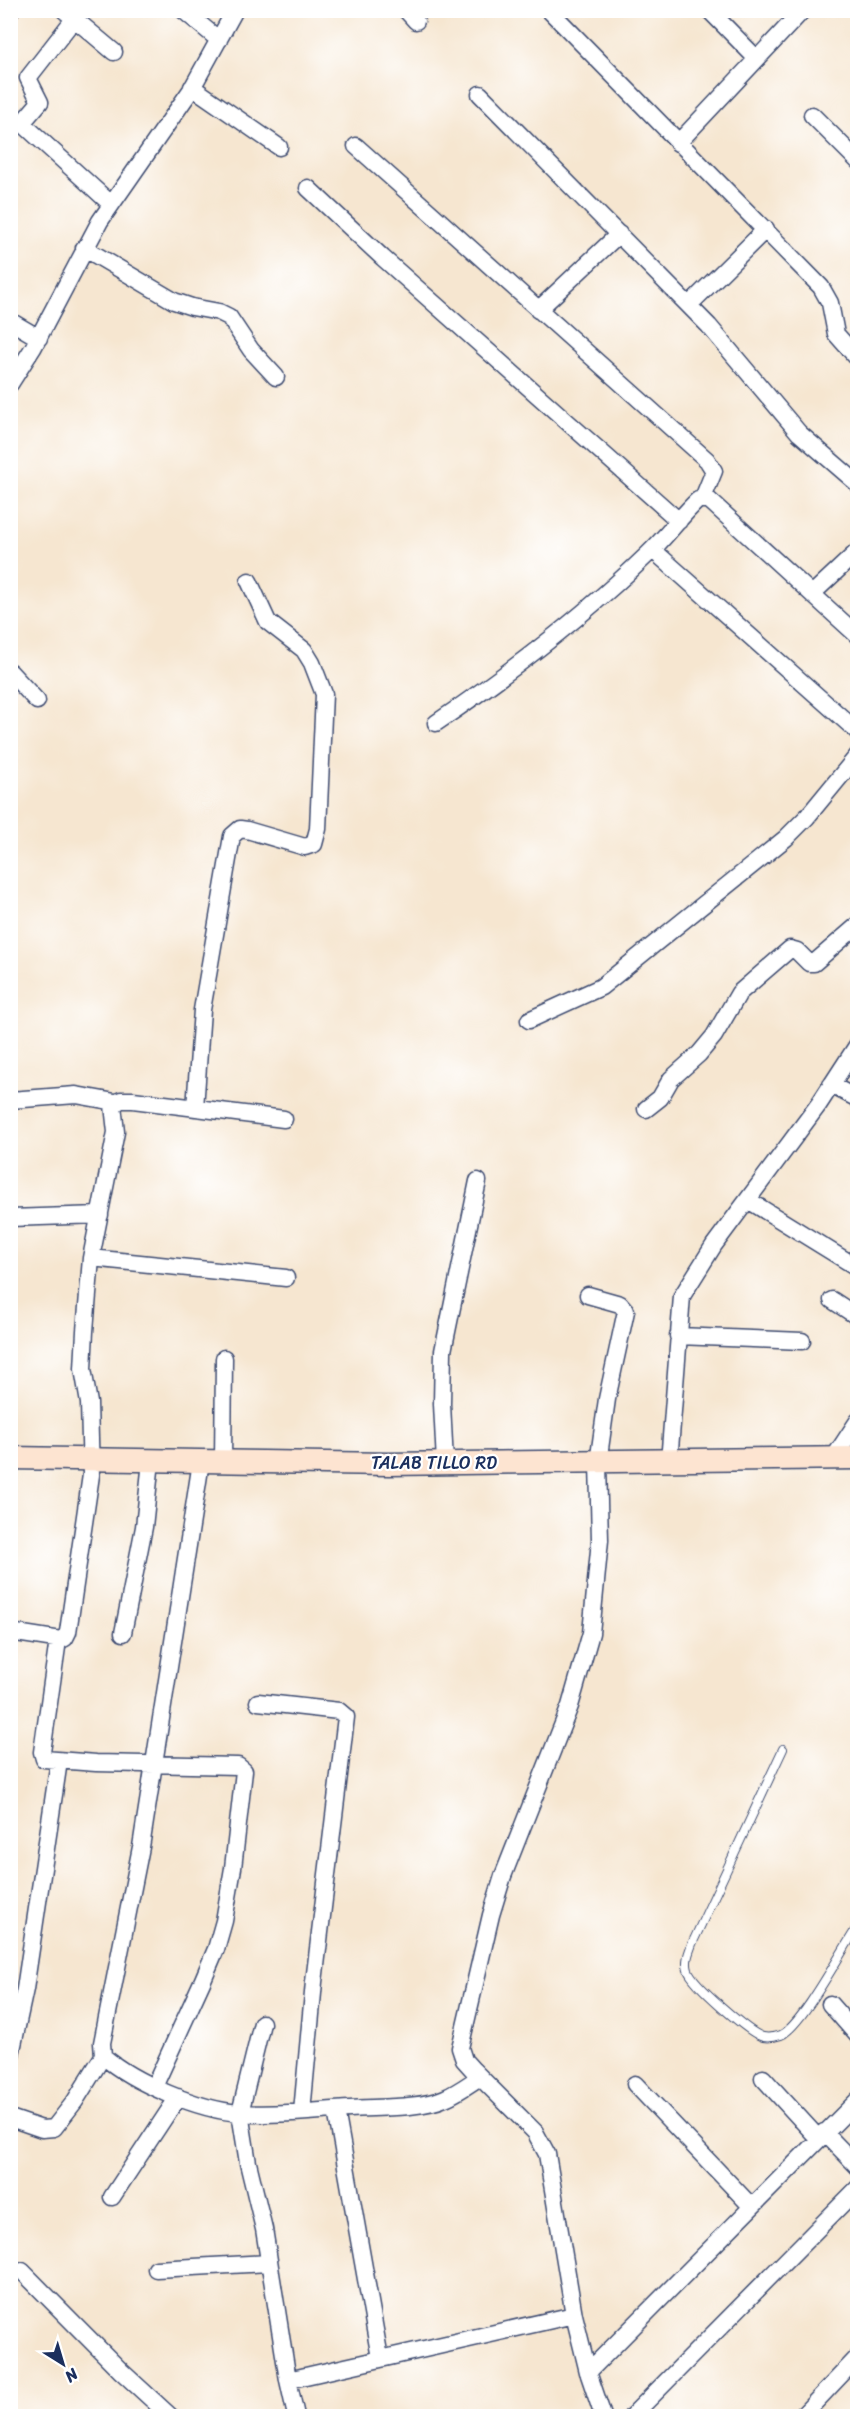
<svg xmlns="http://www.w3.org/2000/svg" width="868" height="2427" font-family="Sriracha,sans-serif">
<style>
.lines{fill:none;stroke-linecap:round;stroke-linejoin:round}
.service-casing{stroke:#3c4a6f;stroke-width:10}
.minor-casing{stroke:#3c4a6f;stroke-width:19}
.secondary-casing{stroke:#3c4a6f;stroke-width:25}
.service{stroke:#fff;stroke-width:8}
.minor{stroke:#fff;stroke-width:16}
.secondary{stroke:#fde4d1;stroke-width:22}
.labels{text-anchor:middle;stroke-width:4.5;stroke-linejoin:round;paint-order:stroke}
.street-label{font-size:18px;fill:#1b2f5e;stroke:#fff}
</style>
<rect width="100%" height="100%" fill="#fff"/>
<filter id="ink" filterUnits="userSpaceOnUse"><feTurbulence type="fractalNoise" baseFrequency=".0167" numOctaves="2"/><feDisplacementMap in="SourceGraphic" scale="12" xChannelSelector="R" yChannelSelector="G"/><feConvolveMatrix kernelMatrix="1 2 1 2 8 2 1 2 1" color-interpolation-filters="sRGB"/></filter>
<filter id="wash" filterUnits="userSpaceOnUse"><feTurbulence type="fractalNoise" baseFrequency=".008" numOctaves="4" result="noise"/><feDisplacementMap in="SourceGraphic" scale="24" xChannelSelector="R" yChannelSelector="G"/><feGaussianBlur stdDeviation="1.35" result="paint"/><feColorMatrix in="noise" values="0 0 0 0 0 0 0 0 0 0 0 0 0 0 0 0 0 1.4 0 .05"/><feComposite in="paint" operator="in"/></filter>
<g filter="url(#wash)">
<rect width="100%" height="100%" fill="#f6e6d0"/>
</g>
<g filter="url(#ink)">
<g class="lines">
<!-- service casing -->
<g class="service-casing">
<path id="service" d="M783,1749L692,1944C689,1952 685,1961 688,1970C693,1984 749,2033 763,2037C769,2038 775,2037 781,2035C802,2026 843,1948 858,1926"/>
</g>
<!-- minor casing -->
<g class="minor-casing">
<path id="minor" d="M64,10L114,52
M183,10L219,40
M406,10L416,21
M549,10L821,287L830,303L836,334L858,359
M709,10L757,59
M10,11L11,10
M74,19L28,78L40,102L22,123L111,204
M192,87L279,147
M480,94L709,326L799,433L858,484
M812,115L858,161
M678,143L803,10
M356,146L707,460L714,471L703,498
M308,188L383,258L679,521
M84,248L174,301L192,307L219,312L229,317L251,350L276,377
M689,305L766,229
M538,310L619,234
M10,321L39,338
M10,384L33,348L100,221L191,90L235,10
M653,550L858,732
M812,594L858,636
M10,672L37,701
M436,723C511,672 583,617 648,554C666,537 680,517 698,500H709L812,594L858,551
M529,1020L601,987L786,838L807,817L858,755
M831,1085L858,1099
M10,1100L76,1095L115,1102
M195,1108L202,1010L232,836L240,829L247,830L305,847L314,844L318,829L324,694L312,663L304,650L268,622L249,581
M646,1109L660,1098L671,1079L699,1054L714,1036L739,993L790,949L797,951L809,963H814L858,925
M748,1200L858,1268
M10,1218L100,1215
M91,1258L286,1278
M832,1300L858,1317
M678,1336L802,1341
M833,1459L858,1421
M201,1462L141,1847L102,2043L103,2056C134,2083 199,2110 240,2113C276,2116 314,2111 350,2109C378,2107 420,2109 445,2098C457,2093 469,2084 480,2077
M223,1462L224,1358
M669,1462L682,1296L714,1245L819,1104L858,1044
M445,1463L442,1404L443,1351L478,1181
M10,1632L61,1640L65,1638L68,1632L91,1475L89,1403L83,1369L85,1331L91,1258L116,1132L113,1105L121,1100H133L284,1119
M123,1633L144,1527L151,1461
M58,1640L42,1752L44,1759L96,1763L238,1766L244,1771L233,1868L224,1921L216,1949L202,1982L154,2087
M258,1702L339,1711L346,1717L314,1982L302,2112
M830,2004L858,2036
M262,2023L240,2113L248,2163L264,2229L288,2380L296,2416
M10,2059L25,1989L59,1761
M763,2078L818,2138
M635,2084L751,2206
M336,2110L380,2358
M10,2118L42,2129L54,2128L75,2101L103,2056
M824,2132L858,2167
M112,2197L178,2097
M156,2269L269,2263
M22,2271L121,2371L170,2416
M574,2315L588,2372L603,2416
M588,2372L858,2100
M288,2380L574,2315L547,2154L535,2132L473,2070L464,2060L460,2048L491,1915L503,1876L570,1706L591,1633L600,1540L598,1463L607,1399L626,1311L620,1304L588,1295
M632,2416L858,2188
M802,2416L858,2357"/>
</g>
<!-- secondary casing -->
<g class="secondary-casing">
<path id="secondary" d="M10,1458L389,1464L858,1458"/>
</g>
<!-- service -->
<use href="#service" class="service"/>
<!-- minor -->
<use href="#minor" class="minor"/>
<!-- secondary -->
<use href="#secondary" class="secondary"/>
</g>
</g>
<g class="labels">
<!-- street labels -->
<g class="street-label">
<text x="434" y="1469">TALAB TILLO RD</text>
</g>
</g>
<!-- margin -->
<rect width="868" height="2427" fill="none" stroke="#fff" stroke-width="36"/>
<!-- north arrow -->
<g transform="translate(63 2364) rotate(143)" stroke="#ffffff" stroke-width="4.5" paint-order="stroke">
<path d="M0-4.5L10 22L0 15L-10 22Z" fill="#1b2f5e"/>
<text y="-9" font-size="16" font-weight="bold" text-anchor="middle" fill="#1b2f5e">N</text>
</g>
</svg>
